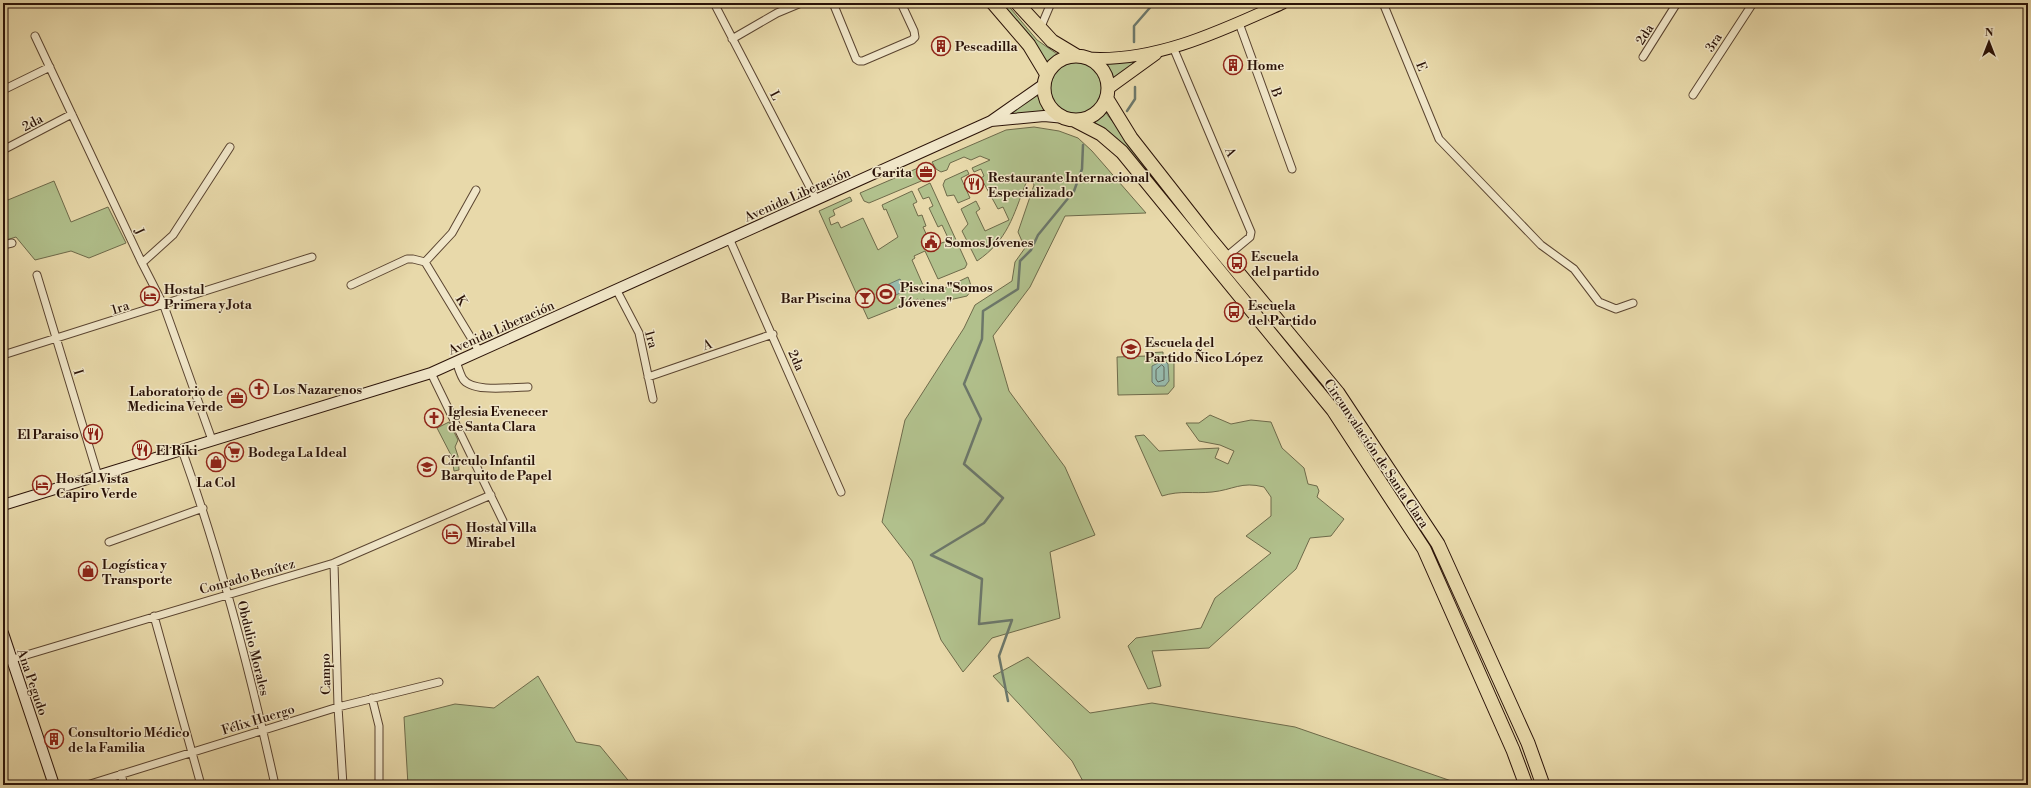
<svg xmlns="http://www.w3.org/2000/svg" width="2031" height="788" font-family="'Libre Bodoni',serif">
<style>
.green{fill:#b1c08c;stroke:#6e6a4a}
.water{fill:#97baac;stroke:#6c776a}
.lines{fill:none;stroke-linecap:round;stroke-linejoin:round}
.shore{stroke:#61665a;stroke-width:1}
.stream{stroke:#6c776a;stroke-width:2.5}
.street-casing{stroke:#5a4430;stroke-width:9}
.secondary-casing{stroke:#2b1308;stroke-width:12}
.primary-casing{stroke:#2b1308;stroke-width:13}
.highway-casing{stroke:#2b1308;stroke-width:15}
.street{stroke:#f0e6c8;stroke-width:7}
.secondary{stroke:#f0e6c8;stroke-width:10}
.primary{stroke:#e8d9aa;stroke-width:11}
.highway{stroke:#e8d9aa;stroke-width:13}
.labels{text-anchor:middle;stroke-width:3;stroke-linejoin:round;paint-order:stroke}
.street-label{font-size:13px;fill:#2b1308;stroke:#f0e6c8}
.poi-label{font-size:13px;font-weight:bold;fill:#2b1308;stroke:#f0e6c8;text-anchor:start}
</style>
<rect width="100%" height="100%" fill="#e8d9aa"/>
<filter id="stains"><feTurbulence type="fractalNoise" baseFrequency=".005" numOctaves="4"/><feColorMatrix values="0 0 0 0 .2 0 0 0 0 .09 0 0 0 0 .02 0 0 0 .5 -.17"/></filter>
<radialGradient id="worn" r=".72"><stop offset=".6" stop-color="#630" stop-opacity="0"/><stop offset="1" stop-color="#630" stop-opacity=".3"/></radialGradient>
<!-- green -->
<path class="green" d="M1001,3H1006L1037,40L1057,54L1044,64Z
M1142,59L1114,81L1106,64Z
M1050 88a26 26 0 1 1 52 0a26 26 0 1 1-52 0Z
M1036,92L1045,112L1004,116Z
M1106,113L1190,223L1187,226L1125,149L1094,122Z
M1034,127L1059,131L1078,138L1092,151L1146,213L1065,216L1030,287L993,336L1009,391L1065,467L1095,535L1050,552L1060,618L992,638L963,672L941,640L912,561L882,522L905,420L964,328L975,305L1012,281L1015,262L1025,248L1018,232L1034,185L1032,179L1026,183C1013,216 1008,240 977,261L962,231L968,224L961,209L976,201L980,209L976,212L985,231L1009,220L1003,207L998,209L981,178L984,176L981,169L974,172L972,168L990,160L980,156L971,160L964,157L950,163L947,170L941,172L936,169L932,162L1006,130Z
M925,165L926,170L924,173L927,174L926,179L869,203L864,201L860,193Z
M967,170L969,174L961,178L970,198L958,203L954,195L947,196L943,185L945,180Z
M54,181L71,222L108,207L126,243L89,258L71,251L35,260L16,237L3,241V202Z
M930,183L967,264L965,268L938,279L925,251L914,256L915,258L912,260L926,292L941,285L943,289L968,277C971,285 973,289 967,296L927,305L924,299L919,301L918,299L868,319L819,211L850,197L852,201L833,210L835,215L829,218L831,225L838,222L841,228L863,218L878,250L898,237L886,209L884,210L882,205L912,191L917,202L913,204L918,216L922,215L926,226L923,227L932,247L949,240L942,225L938,227L929,208L933,206L929,197L923,199L918,189Z
M1163,352V356L1174,355V387L1168,394L1118,395L1117,357L1147,356V353Z
M1210,415L1231,424L1251,420L1271,422L1282,448L1304,468L1308,484L1317,486L1319,491L1317,497L1344,519L1331,536L1310,538L1296,569L1209,648L1152,651L1161,686L1148,689L1128,646L1136,638L1201,628L1215,598L1271,553L1246,536L1271,516V497L1264,487C1241,481 1233,490 1212,492C1193,494 1181,490 1162,496L1135,436L1144,435L1159,451L1219,448L1215,458L1228,464L1234,451L1220,445L1199,441L1186,423H1199Z
M449,422L458,440L455,447L458,456L459,470L454,471L452,457L437,428Z
M1028,657L1090,713L1152,703L1295,727L1463,785H1085L1072,761L993,676Z
M538,676L576,742L600,746L632,785H408L404,717L455,704L494,708Z"/>
<!-- water -->
<path class="water" d="M900,279L906,290L884,301L878,289Z
M1158,360H1164L1168,364L1169,381L1165,386H1156L1152,382V366L1158,363Z"/>
<g class="lines">
<!-- shore -->
<path class="shore" d="M1162,365L1164,367V380L1158,382L1156,379V370Z"/>
<!-- stream -->
<path class="stream" d="M1134,42V26L1154,3
M1127,111L1135,99V87
M1008,701L999,656L1012,620L979,624L982,579L931,555L984,523L1003,498L964,464L981,419L964,384L982,339L983,311L1018,289L1020,261L1031,250L1038,235L1074,191L1082,169L1083,145"/>
<!-- street casing -->
<g class="street-casing">
<path id="street" d="M714,3L816,199
M833,3L856,59L859,61H863L912,40L915,37L914,31L901,3
M1383,3L1439,139L1541,245L1574,269L1599,302L1616,309L1633,303
M1239,23L1292,169
M1040,29L1051,3
M35,36L142,263L164,306L212,440
M732,39L777,13L801,3
M1173,47L1251,232L1250,237L1226,257
M1643,57L1677,3
M3,90L50,67
M1693,95L1753,3
M3,150L72,114
M729,238L841,492
M3,245L12,243
M425,262L479,351
M142,263L173,235L230,147
M37,275L98,476
M351,285L407,259H413L425,262L452,233L476,190
M616,289L639,333L653,399
M3,355L312,257
M456,361C458,367 460,374 463,379C472,393 513,387 528,387
M431,373L503,521
M648,377L773,334
M182,450C221,559 250,671 275,785
M109,542L203,508
M334,563L338,707L343,785
M154,616L201,785
M3,662L334,563L491,495
M372,698L379,726V785
M121,774L124,785
M87,785L338,707L439,682"/>
</g>
<!-- secondary casing -->
<g class="secondary-casing">
<path id="secondary" d="M991,121L1044,116L1065,118
M3,505L431,373L991,121L1044,84
M3,633L54,785"/>
</g>
<!-- primary casing -->
<g class="primary-casing">
<path id="primary" d="M1086,58C1155,63 1221,31 1283,3
M1109,88L1156,54"/>
</g>
<!-- highway casing -->
<g class="highway-casing">
<path id="highway" d="M993,3L1029,45L1047,75
M1017,3L1052,41L1077,56
M1044 88a32 32 0 1 1 64 0a32 32 0 1 1-64 0Z
M1107,99L1131,138L1207,235L1338,393L1438,544L1528,743L1543,785
M1074,120L1101,134L1122,152L1333,410L1424,549L1513,750L1526,785"/>
</g>
<!-- street -->
<use href="#street" class="street"/>
<!-- secondary -->
<use href="#secondary" class="secondary"/>
<!-- primary -->
<use href="#primary" class="primary"/>
<!-- highway -->
<use href="#highway" class="highway"/>
</g>
<!-- icons -->
<defs>
<g id="building-ring" transform="scale(1)"><circle r="9.5" fill="#f0e6c8" stroke="#8f2418" stroke-width="1.5"/><path d="M-4-6H4V6H1V3H-1V6H-4ZM-2.5-4.3h1.7v1.8h-1.7ZM.8-4.3h1.7v1.8H.8ZM-2.5-1h1.7V.8h-1.7ZM.8-1h1.7V.8H.8Z" fill="#8f2418"/></g>
<g id="office-ring" transform="scale(1)"><circle r="9.5" fill="#f0e6c8" stroke="#8f2418" stroke-width="1.5"/><path d="M-6-3h4V-5.5h4V-3h4V5H-6ZM-1-4.5V-3h2v-1.5ZM-6 0V1H6V0Z" fill="#8f2418"/></g>
<g id="restaurant-ring" transform="scale(1)"><circle r="9.5" fill="#f0e6c8" stroke="#8f2418" stroke-width="1.5"/><path d="M-5-6h1v4h1v-4h1v4h1v-4h1v5L-1.5 .5V6h-2V.5L-5-1ZM5-6V6H3V1.5H1.5Q1.5-4 5-6Z" fill="#8f2418"/></g>
<g id="civic-ring" transform="scale(1)"><circle r="9.5" fill="#f0e6c8" stroke="#8f2418" stroke-width="1.5"/><path d="M-.6-6.5H3V-4.5H.6V-3L4-1V1h2V6H-6V1h2V-1L-.6-3ZM-1.2 2.5V6h2.4V2.5Z" fill="#8f2418"/></g>
<g id="bus-ring" transform="scale(1)"><circle r="9.5" fill="#f0e6c8" stroke="#8f2418" stroke-width="1.5"/><path d="M-5-6H5V4H4V6H2V4H-2V6H-4V4H-5ZM-3.5-4V0h7V-4ZM-3.5 1.2v1.5H-2V1.2ZM2 1.2v1.5H3.5V1.2Z" fill="#8f2418"/></g>
<g id="stadium-ring" transform="scale(1)"><circle r="9.5" fill="#f0e6c8" stroke="#8f2418" stroke-width="1.5"/><path d="M0-5a6.5 5 0 1 0 0 10a6.5 5 0 1 0 0-10ZM-3.5-1.8h7v3.6h-7Z" fill="#8f2418"/></g>
<g id="hotel-ring" transform="scale(1)"><circle r="9.5" fill="#f0e6c8" stroke="#8f2418" stroke-width="1.5"/><path d="M-6-4.5h1.5V1H6V5H4.5V3h-9V5H-6ZM-4 0a1.8 1.8 0 1 1 3.6 0ZM.5 0V-2.5h3Q6-2.5 6 0Z" fill="#8f2418"/></g>
<g id="bar-ring" transform="scale(1)"><circle r="9.5" fill="#f0e6c8" stroke="#8f2418" stroke-width="1.5"/><path d="M-6-5H6L.8 .8V4.5H3.5V6h-7V4.5H-.8V.8Z" fill="#8f2418"/></g>
<g id="university-ring" transform="scale(1)"><circle r="9.5" fill="#f0e6c8" stroke="#8f2418" stroke-width="1.5"/><path d="M0-5L7-2L0 1L-7-2ZM-4 1L0 2.5L4 1V4Q0 6-4 4Z" fill="#8f2418"/></g>
<g id="church-ring" transform="scale(1)"><circle r="9.5" fill="#f0e6c8" stroke="#8f2418" stroke-width="1.5"/><path d="M-1.2-6h2.4v3.5h3.3v2.4h-3.3V6h-2.4V-.1h-3.3v-2.4h3.3Z" fill="#8f2418"/></g>
<g id="supermarket-ring" transform="scale(1)"><circle r="9.5" fill="#f0e6c8" stroke="#8f2418" stroke-width="1.5"/><path d="M-6-5.5h2.5l.6 2H6L4.5 2H-2.5L-4.4-4H-6ZM-1.5 3.2a1.3 1.3 0 1 0 .1 0ZM3 3.2a1.3 1.3 0 1 0 .1 0Z" fill="#8f2418"/></g>
<g id="shop-ring" transform="scale(1)"><circle r="9.5" fill="#f0e6c8" stroke="#8f2418" stroke-width="1.5"/><path d="M-5-2.5h2.3a2.7 3.5 0 0 1 5.4 0H5L5.5 6h-11ZM-1.5-2.5h3a1.5 2.3 0 0 0-3 0Z" fill="#8f2418"/></g>
<g id="school-ring" transform="scale(1)"><circle r="9.5" fill="#f0e6c8" stroke="#8f2418" stroke-width="1.5"/><path d="M0-5L7-2L0 1L-7-2ZM-4 1L0 2.5L4 1V4Q0 6-4 4Z" fill="#8f2418"/></g>
</defs>
<g fill-rule="evenodd">
<use href="#building-ring" x="941" y="46"/>
<use href="#building-ring" x="1233" y="65"/>
<use href="#office-ring" x="926" y="172"/>
<use href="#restaurant-ring" x="974" y="184"/>
<use href="#civic-ring" x="931" y="242"/>
<use href="#bus-ring" x="1237" y="263"/>
<use href="#stadium-ring" x="886" y="294"/>
<use href="#hotel-ring" x="150" y="296"/>
<use href="#bar-ring" x="865" y="298"/>
<use href="#bus-ring" x="1234" y="312"/>
<use href="#university-ring" x="1131" y="349"/>
<use href="#church-ring" x="259" y="389"/>
<use href="#office-ring" x="237" y="398"/>
<use href="#church-ring" x="434" y="418"/>
<use href="#restaurant-ring" x="93" y="434"/>
<use href="#restaurant-ring" x="142" y="450"/>
<use href="#supermarket-ring" x="234" y="452"/>
<use href="#shop-ring" x="216" y="462"/>
<use href="#school-ring" x="427" y="467"/>
<use href="#hotel-ring" x="42" y="485"/>
<use href="#hotel-ring" x="452" y="534"/>
<use href="#shop-ring" x="88" y="571"/>
<use href="#building-ring" x="54" y="739"/>
</g>
<g class="labels">
<!-- street labels -->
<g class="street-label">
<text transform="translate(1644 34) rotate(-58)" y="5">2da</text>
<text transform="translate(1713 42) rotate(-57)" y="5">3ra</text>
<text transform="translate(1422 66) rotate(68)" y="5">E</text>
<text transform="translate(1277 92) rotate(70)" y="5">B</text>
<text transform="translate(776 95) rotate(62)" y="5">L</text>
<text transform="translate(32 122) rotate(-28)" y="5">2da</text>
<text transform="translate(1231 152) rotate(67)" y="5">A</text>
<text transform="translate(797 194) rotate(-24)" y="5">Avenida Liberación</text>
<text transform="translate(140 231) rotate(65)" y="5">J</text>
<text transform="translate(462 300) rotate(59)" y="5">K</text>
<text transform="translate(120 307) rotate(-17)" y="5">1ra</text>
<text transform="translate(501 327) rotate(-24)" y="5">Avenida Liberación</text>
<text transform="translate(652 339) rotate(75)" y="5">1ra</text>
<text transform="translate(707 344) rotate(-19)" y="5">A</text>
<text transform="translate(797 360) rotate(66)" y="5">2da</text>
<text transform="translate(79 372) rotate(73)" y="5">I</text>
<text transform="translate(1377 453) rotate(56)" y="5">Circunvalación de Santa Clara</text>
<text transform="translate(247 576) rotate(-16)" y="5">Conrado Benítez</text>
<text transform="translate(254 648) rotate(76)" y="5">Obdulio Morales</text>
<text transform="translate(325 674) rotate(-91)" y="5">Campo</text>
<text transform="translate(33 682) rotate(71)" y="5">Ana Pegudo</text>
<text transform="translate(258 719) rotate(-17)" y="5">Félix Huergo</text>
</g>
<!-- poi labels -->
<g class="poi-label">
<text x="955" y="51">Pescadilla</text>
<text x="1247" y="70">Home</text>
<text x="912" y="177" text-anchor="end">Garita</text>
<text x="988" y="182">Restaurante Internacional<tspan x="988" dy="15">Especializado</tspan></text>
<text x="945" y="247">Somos Jóvenes</text>
<text x="1251" y="261">Escuela<tspan x="1251" dy="15">del partido</tspan></text>
<text x="900" y="292">Piscina "Somos<tspan x="900" dy="15">Jóvenes"</tspan></text>
<text x="164" y="294">Hostal<tspan x="164" dy="15">Primera y Jota</tspan></text>
<text x="851" y="303" text-anchor="end">Bar Piscina</text>
<text x="1248" y="310">Escuela<tspan x="1248" dy="15">del Partido</tspan></text>
<text x="1145" y="347">Escuela del<tspan x="1145" dy="15">Partido Ñico López</tspan></text>
<text x="273" y="394">Los Nazarenos</text>
<text x="223" y="396" text-anchor="end">Laboratorio de<tspan x="223" dy="15">Medicina Verde</tspan></text>
<text x="448" y="416">Iglesia Evenecer<tspan x="448" dy="15">de Santa Clara</tspan></text>
<text x="79" y="439" text-anchor="end">El Paraiso</text>
<text x="156" y="455">El Riki</text>
<text x="248" y="457">Bodega La Ideal</text>
<text x="441" y="465">Círculo Infantil<tspan x="441" dy="15">Barquito de Papel</tspan></text>
<text x="56" y="483">Hostal Vista<tspan x="56" dy="15">Capiro Verde</tspan></text>
<text x="216" y="487" text-anchor="middle">La Col</text>
<text x="466" y="532">Hostal Villa<tspan x="466" dy="15">Mirabel</tspan></text>
<text x="102" y="569">Logística y<tspan x="102" dy="15">Transporte</tspan></text>
<text x="68" y="737">Consultorio Médico<tspan x="68" dy="15">de la Familia</tspan></text>
</g>
</g>
<!-- margin -->
<rect width="2031" height="788" fill="none" stroke="#e8d9aa" stroke-width="16"/>
<rect x="4" y="4" width="2023" height="780" fill="none" stroke="#2b1308" stroke-width="2"/>
<rect x="8" y="8" width="2015" height="772" fill="none" stroke="#2b1308"/>
<!-- north arrow -->
<g transform="translate(1989 42)" stroke="#f0e6c8" stroke-width="3" paint-order="stroke">
<path d="M0-3L7 15L0 10L-7 15Z" fill="#2b1308"/>
<text y="-6" font-size="11" font-weight="bold" text-anchor="middle" fill="#2b1308">N</text>
</g>
<rect width="100%" height="100%" filter="url(#stains)"/>
<rect width="100%" height="100%" fill="url(#worn)"/>
</svg>
